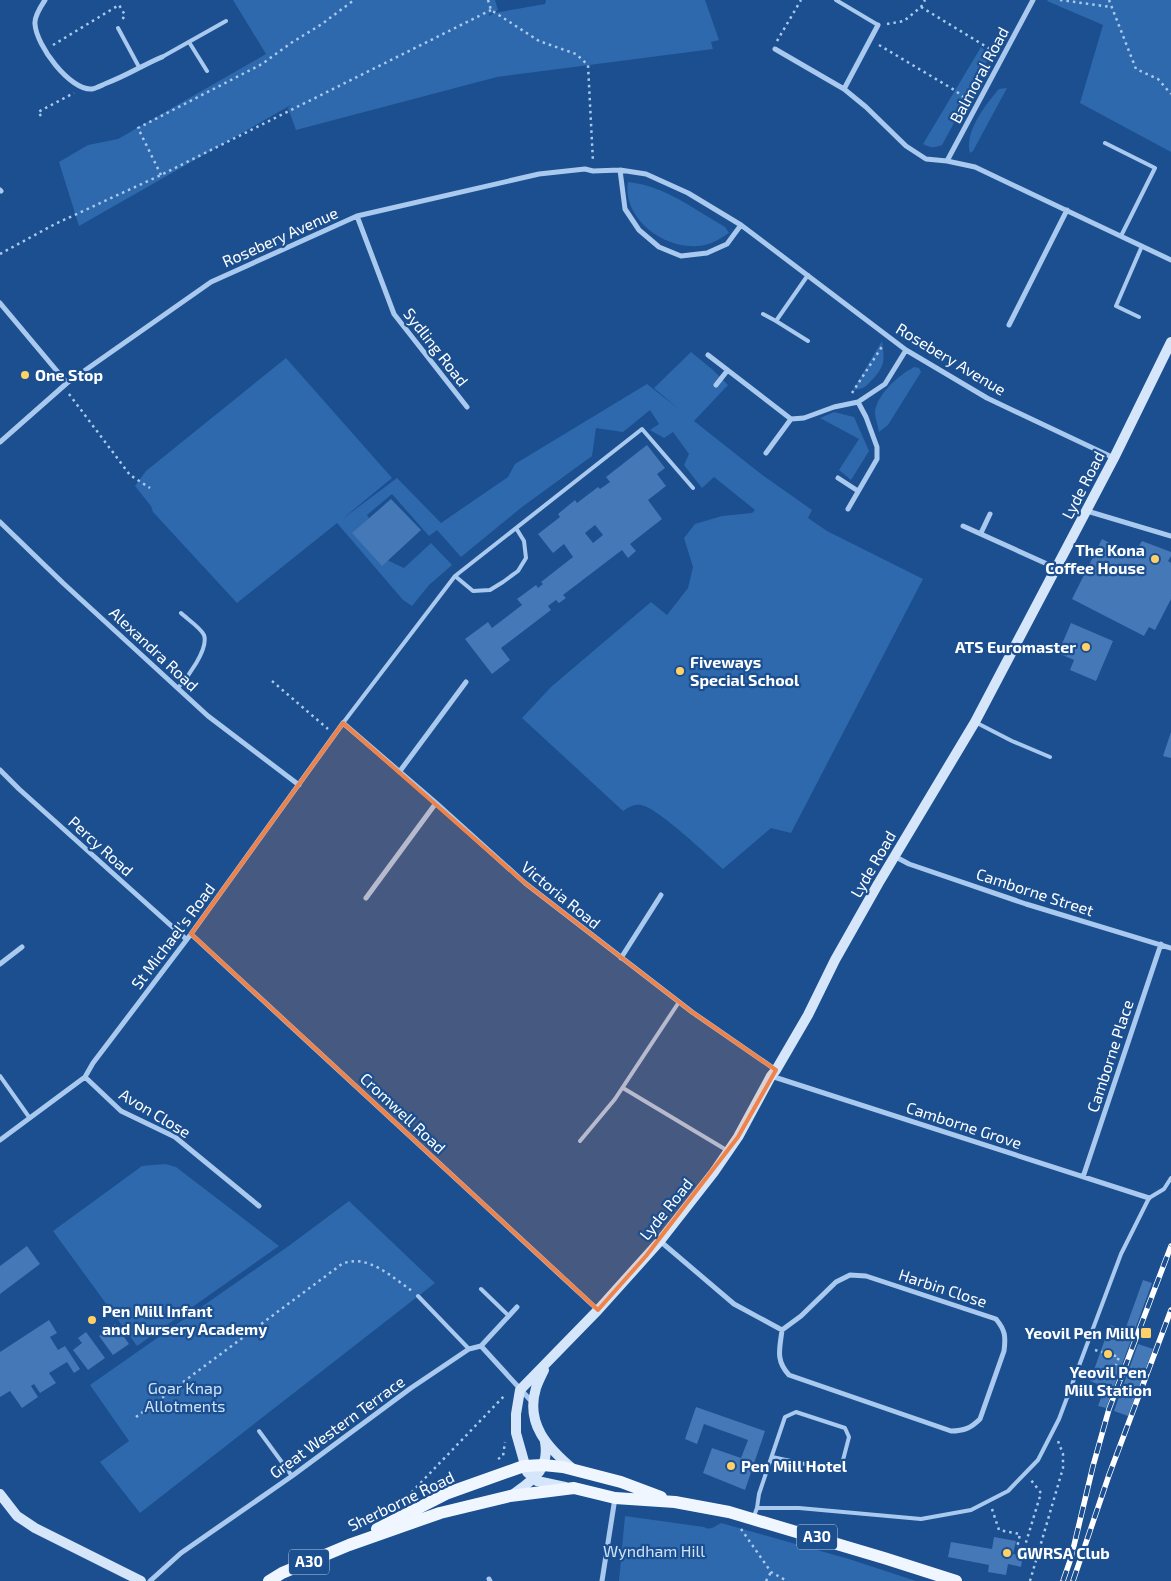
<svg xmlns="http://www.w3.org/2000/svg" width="1171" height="1581" font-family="'Exo 2',sans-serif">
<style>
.green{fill:#2e69ad}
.building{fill:#4478b7;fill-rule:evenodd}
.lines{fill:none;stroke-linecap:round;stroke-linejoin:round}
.path{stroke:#a9c9ee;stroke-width:2.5;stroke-dasharray:2.5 4;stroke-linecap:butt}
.lane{stroke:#a9c9ee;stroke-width:4}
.street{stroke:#a9c9ee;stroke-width:5}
.secondary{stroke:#d6e6fa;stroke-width:10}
.primary{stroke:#f0f6ff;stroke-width:12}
.rail-casing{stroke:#fff;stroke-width:5.5}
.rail{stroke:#1b4f8f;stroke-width:4;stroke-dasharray:11;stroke-linecap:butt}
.marked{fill:#ee8249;fill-opacity:0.2;stroke:#ee8249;stroke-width:4;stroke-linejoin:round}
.poi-dot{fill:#ffd166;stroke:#1b4f8f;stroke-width:2}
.labels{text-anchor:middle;stroke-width:4.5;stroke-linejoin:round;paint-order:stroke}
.shield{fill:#1b4f8f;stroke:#bbcadd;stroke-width:1}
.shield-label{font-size:15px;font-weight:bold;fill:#fff}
.street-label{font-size:16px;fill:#fff;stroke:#1b4f8f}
.poi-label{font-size:16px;font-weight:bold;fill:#fff;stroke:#1b4f8f;text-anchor:start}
.park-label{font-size:16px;fill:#cfe3fa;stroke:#1b4f8f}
</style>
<rect width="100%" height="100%" fill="#1b4f8f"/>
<!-- green -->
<path class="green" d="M233,0H495L498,10L489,14V16L494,13L545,4L546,0H705L719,40L711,42L713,49L497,77L296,130L288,108L291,105L79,226L59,162L88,145L118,139L266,54Z
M1048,0H1171V152L1080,103L1103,25L1047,1Z
M981,47L990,55L979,77L942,145C934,148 931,148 923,144Z
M1007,88L973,151L970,153C964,132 986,104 999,89Z
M628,182C665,186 694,209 725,227L729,233C720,239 709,246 697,246C663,249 622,218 628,182Z
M882,341C885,360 885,367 871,381C865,388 862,389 853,390Z
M691,352L713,370L728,385L694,421L761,474L812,510L808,518L827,531L923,579L791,833L771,828L723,869C707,855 658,808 641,805C634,804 629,807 623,811L522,718L551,687L651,602L667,615L688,588L693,567L684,538L695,524L722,516L752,513L755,510L714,477L702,488L684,465L689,454L673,432L664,438L650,430L659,424L650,410L623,432L596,428L592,456L522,507L461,557L437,530L429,536L392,494L367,515L369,518L353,534L387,560L404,568L431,543L452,565L429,585L412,606L403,600L337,523L237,603L153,512L151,506L135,486L146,471L286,358L392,478L341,520L397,478L441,523L508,477L515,464L647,384L680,410L654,388Z
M914,367L919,368L921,372L888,425L879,432C878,426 875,418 875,412C877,394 899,375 914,367Z
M834,412L854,417L869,451L851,480L839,470L859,439L820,418Z
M165,1164L176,1167L279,1246L137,1346L53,1231L142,1166Z
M349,1201L435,1283L140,1513L100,1462L129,1441L90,1385L290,1245Z
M625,1516L704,1527C711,1531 715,1526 721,1523L849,1559L916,1581H619Z"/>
<!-- building -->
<path class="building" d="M647,445L665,468L657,474L666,486L648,500L662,519L630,544L636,551L628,558L622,550L563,595L566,598L559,603L556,600L548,606L551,610L501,648L510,660L492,674L465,639L488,622L492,628L522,605L517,599L536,585L538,588L543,584L541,582L573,557L564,544L553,553L538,534L560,517L558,514L575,500L577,503L598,487L600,489L610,482L606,477ZM595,525L603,535L593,543L585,533Z
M391,499L421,530L382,566L352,533Z
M1102,539L1133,555L1142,541L1171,552V556L1168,561L1171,563V599L1155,630L1149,627L1144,636L1072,599Z
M1071,623L1113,641L1096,681L1070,670L1074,660L1058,653Z
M1171,732V758L1163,756Z
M27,1246L40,1264L0,1294V1266Z
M1143,1280L1152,1283L1106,1408L1098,1406L1105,1387L1090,1381L1110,1325L1125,1330Z
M49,1320L57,1333L50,1337L58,1350L65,1346L80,1369L74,1373L67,1362L49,1373L56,1383L40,1393L34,1384L31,1386L38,1397L22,1408L10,1391L0,1397V1352Z
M115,1324L129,1344L113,1355L99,1336Z
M86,1332L105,1358L88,1370L73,1350L82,1343L78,1338Z
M1138,1344L1153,1349L1128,1416L1114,1411Z
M696,1407L765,1431L745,1490L703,1473L712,1448L741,1458L748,1440L704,1424L697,1444L685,1439Z
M994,1537L1016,1541L1013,1554L1023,1556L1021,1567L1008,1564L1006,1575L988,1572L989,1565L948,1557L951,1542L992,1549Z"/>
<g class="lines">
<!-- path -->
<path class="path" d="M488,0L491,10L539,41L576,54L588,65L593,162
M1060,0L1111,7
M1109,0L1136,69L1158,79L1171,94
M921,7L995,52
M887,24L904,21L921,7L925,0
M777,41L801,0
M53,45L119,5L125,15L122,20
M879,45L956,91L969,102
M41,116L38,112L74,93
M161,175L138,128L262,64L291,43L322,24L354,0
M0,254L55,224L161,175L491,10
M852,393L883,345
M69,394L130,475L150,488
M272,681L328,729
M1095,1350L1119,1357L1116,1365
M136,1417L342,1264C367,1253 392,1277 412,1291
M498,1459L503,1456L505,1442
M407,1497L506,1394
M992,1509L999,1530L1020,1534L1017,1548L1024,1549L1041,1493L1031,1480
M741,1529L771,1572L787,1581
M766,1581L771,1572
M1030,1581L1063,1468V1454L1058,1441"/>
<!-- lane -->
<path class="lane" d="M836,0L878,25
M118,28L139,67
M189,42L207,71
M162,57L226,21
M1105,143L1155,168L1121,236
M763,314L776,321
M1139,317L1116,306L1142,246
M808,341L776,321L808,275
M455,576L473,591L490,590L503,582L518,571L526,558L524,541L516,528
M178,688C187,678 209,649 204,635C201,628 186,618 181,613
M975,722L1012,741L1050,757
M343,723L455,576L642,429L693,488
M0,1076L29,1117
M623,1088L728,1151
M580,1141L615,1099L679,1002
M481,1289L509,1316
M418,1296L469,1349
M259,1431L292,1476
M757,1508L759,1494L785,1417L796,1412L845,1428L849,1437L842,1464L833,1470L772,1457
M754,1516L757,1508H799L921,1519L971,1510L1008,1491L1038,1460L1059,1419L1121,1254L1149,1198L1164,1189L1171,1178"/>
<!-- street -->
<path class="street" d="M45,0C41,6 34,17 35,24C36,45 70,91 92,89C97,88 102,85 107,83C126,76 143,65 162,57
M775,49L844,89L866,107L906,146L926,159L947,161L975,167L1171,260
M844,89L878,25
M947,161L1033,0
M620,170L625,209L639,230L659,247L681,256L707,253L727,244L741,225
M0,190L1,191
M357,216L394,314L467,407
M0,303L67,383
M1009,325L1067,210
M708,355L791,419L804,418L834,407L858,402L885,384L906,350
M716,385L727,371
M0,442L67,383L211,282L357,216L539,174L585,169L593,171L620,170L646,174L688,193L741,225L906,350L987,398L1114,458
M766,453L791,419
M838,478L858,491
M848,509L877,459V447L866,417L858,402
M1087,511L1171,536
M0,522L63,583L208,716L299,785
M963,526L1056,568
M981,533L990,514
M0,770L19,789L186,939
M400,771L466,682
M894,856L909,864L1026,904L1171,948
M366,898L436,803
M191,934L598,1310
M621,958L661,895
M0,964L22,947
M771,1076L1149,1198
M85,1077L121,1111L175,1137L259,1206
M0,1140L85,1077L93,1063L191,934L343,723L436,803L525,883L692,1012L776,1070
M1083,1177L1161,944
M660,1241L734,1304L782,1330L801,1316L836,1282L850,1275L866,1276L996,1319C1005,1330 1006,1336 1004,1351L980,1419C971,1428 964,1431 951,1431L789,1375C775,1360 780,1348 782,1330
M481,1346L517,1307
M489,1579L490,1581
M150,1581L181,1553L292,1476L411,1388L469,1349L481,1346L533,1403
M602,1581L615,1498"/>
<!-- secondary -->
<path class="secondary" d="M544,1370C541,1376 538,1382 536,1388C525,1424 548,1448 573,1469
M565,1487L537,1481L527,1472L516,1433V1414L520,1390L598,1310L660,1241L714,1172L738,1137L771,1076L776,1070L808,1015L835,960L878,884L975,722L1114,458L1171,342
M0,1494L17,1516L35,1528L141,1581
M511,1496C531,1481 550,1471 545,1442"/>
<!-- primary -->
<path class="primary" d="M377,1529L448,1493L524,1466L543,1465L563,1467L621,1482L661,1497
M269,1581L282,1573L349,1545L440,1513L510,1496L574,1488L615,1498L675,1502L729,1512L884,1558L956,1581"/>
<!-- rail casing -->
<g class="rail-casing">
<path id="rail" d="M1063,1581L1071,1558L1093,1466L1109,1409L1171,1246
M1073,1581L1109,1475L1171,1310"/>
</g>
<!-- rail -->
<use href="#rail" class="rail"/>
</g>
<!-- marked area -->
<path class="marked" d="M343,723L525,883L692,1012L776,1070L738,1137L646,1256L598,1310L191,934Z"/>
<!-- markers -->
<g class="poi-dot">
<circle cx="25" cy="375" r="5"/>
<circle cx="1155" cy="559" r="5"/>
<circle cx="1086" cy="647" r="5"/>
<circle cx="680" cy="671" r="5"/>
<circle cx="92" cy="1320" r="5"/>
<rect x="1140" y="1327" width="12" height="12" rx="2.5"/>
<circle cx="1108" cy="1354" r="5"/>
<circle cx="731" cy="1466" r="5"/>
<circle cx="1007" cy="1553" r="5"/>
</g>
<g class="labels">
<!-- shield labels -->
<g class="shield">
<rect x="797" y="1524.5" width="40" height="25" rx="4"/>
<rect x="289" y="1549.5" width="40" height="25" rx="4"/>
</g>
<g class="shield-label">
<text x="817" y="1542">A30</text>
<text x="309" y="1567">A30</text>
</g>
<!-- street labels -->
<g class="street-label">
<text transform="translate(979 75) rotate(-62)" y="6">Balmoral Road</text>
<text transform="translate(280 237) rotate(-24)" y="6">Rosebery Avenue</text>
<text transform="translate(436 347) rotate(52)" y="6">Sydling Road</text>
<text transform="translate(951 359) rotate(31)" y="6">Rosebery Avenue</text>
<text transform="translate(1083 485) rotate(-63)" y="6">Lyde Road</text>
<text transform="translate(154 649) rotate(43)" y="6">Alexandra Road</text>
<text transform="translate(101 846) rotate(42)" y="6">Percy Road</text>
<text transform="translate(873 864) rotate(-60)" y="6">Lyde Road</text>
<text transform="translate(1035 892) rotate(18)" y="6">Camborne Street</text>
<text transform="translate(561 895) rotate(39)" y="6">Victoria Road</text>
<text transform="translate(173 936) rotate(-53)" y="6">St Michael's Road</text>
<text transform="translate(1110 1056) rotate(-72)" y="6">Camborne Place</text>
<text transform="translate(155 1113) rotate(31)" y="6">Avon Close</text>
<text transform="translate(403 1113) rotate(43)" y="6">Cromwell Road</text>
<text transform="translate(964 1125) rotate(18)" y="6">Camborne Grove</text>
<text transform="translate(666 1209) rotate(-51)" y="6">Lyde Road</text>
<text transform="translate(943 1288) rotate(18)" y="6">Harbin Close</text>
<text transform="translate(337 1427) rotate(-36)" y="6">Great Western Terrace</text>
<text transform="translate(401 1501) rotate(-26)" y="6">Sherborne Road</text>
</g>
<!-- poi labels -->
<g class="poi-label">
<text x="35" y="381">One Stop</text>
<text x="1145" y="556" text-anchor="end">The Kona<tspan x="1145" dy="18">Coffee House</tspan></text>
<text x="1076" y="653" text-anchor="end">ATS Euromaster</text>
<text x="690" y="668">Fiveways<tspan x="690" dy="18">Special School</tspan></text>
<text x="102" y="1317">Pen Mill Infant<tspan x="102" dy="18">and Nursery Academy</tspan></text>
<text x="1135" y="1339" text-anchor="end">Yeovil Pen Mill</text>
<text x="1108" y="1378" text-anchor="middle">Yeovil Pen<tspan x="1108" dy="18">Mill Station</tspan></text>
<text x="741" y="1472">Pen Mill Hotel</text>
<text x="1017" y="1559">GWRSA Club</text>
</g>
<!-- park labels -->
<g class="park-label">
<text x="185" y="1394">Goar Knap<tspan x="185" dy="18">Allotments</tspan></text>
<text x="654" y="1557">Wyndham Hill</text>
</g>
</g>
</svg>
